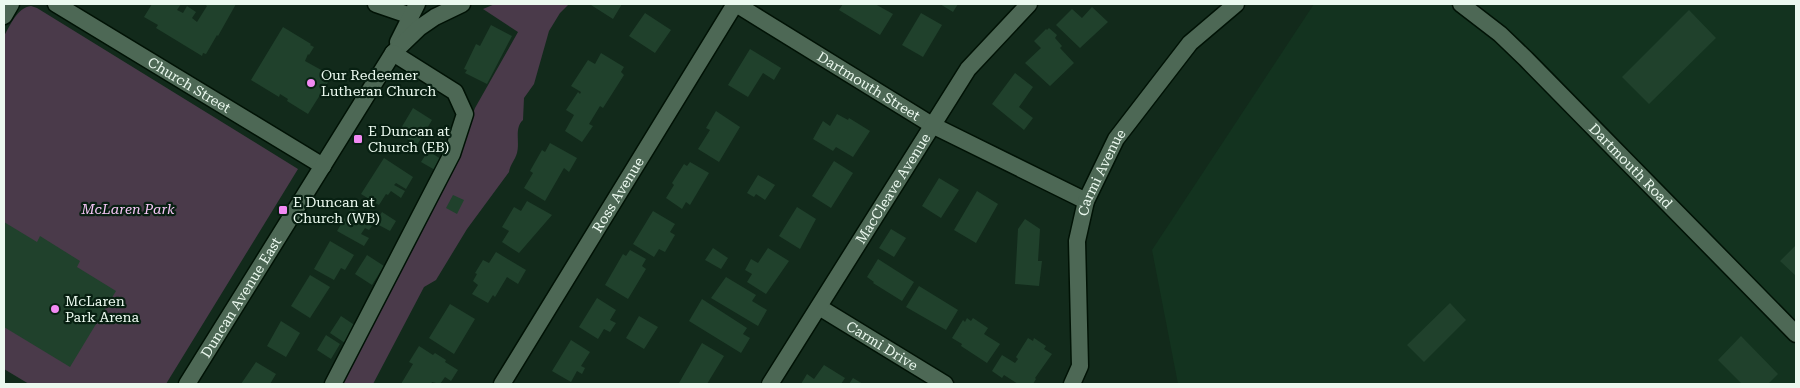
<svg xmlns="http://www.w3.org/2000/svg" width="1800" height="388" font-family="'Roboto Serif',serif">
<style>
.built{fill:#13331f}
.green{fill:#4a3a4a}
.building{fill:#20412c}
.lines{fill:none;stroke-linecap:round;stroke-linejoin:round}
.minor-casing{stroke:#001205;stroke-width:19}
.minor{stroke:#4d6855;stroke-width:16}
.poi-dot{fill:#f28af3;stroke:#082012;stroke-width:2}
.labels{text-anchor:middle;stroke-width:4.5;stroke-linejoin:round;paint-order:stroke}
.poi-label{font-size:14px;fill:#ebf9ef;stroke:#082012;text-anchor:start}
.street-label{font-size:14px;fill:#ebf9ef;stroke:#082012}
.park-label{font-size:14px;font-style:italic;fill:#f8c7f8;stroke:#082012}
</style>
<rect width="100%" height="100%" fill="#122a1b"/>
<!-- built -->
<path class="built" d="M1314,4H1796V384H1178L1152,250Z"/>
<!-- green -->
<path class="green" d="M495,4H569L560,13L549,31L534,84L524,98L523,120C514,128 520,142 517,153C515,160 510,165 509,172L467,229L436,280L424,287L373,384H341L455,164L475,108L518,32L483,9Z
M31,6L37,8L298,169L166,384H29L4,369V36C11,24 17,8 31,6Z"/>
<!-- building -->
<path class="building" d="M152,4H181L177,10L183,13L187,6L196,12L192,18L197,22L207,6L204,4H236L218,36L217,35L206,54L203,53L202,56L156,28L158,25L144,17Z
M591,4H622L613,19L591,5Z
M843,4H875L893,14L880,35L839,10Z
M940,4H958L953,12Z
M1092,7L1108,22L1080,48L1056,25L1072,9L1082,18Z
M1689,10L1716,38L1649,104L1622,77Z
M645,13L671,30L655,53L629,36Z
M921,13L942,25L923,57L902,45Z
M491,25L512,36L487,84L465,73L467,70L464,69L476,44L480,46Z
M283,27L311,44L310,45L314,47L309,55L308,54L305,61L332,76L308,114L287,101L288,99L280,94L279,97L251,80Z
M1049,28L1057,35L1055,38L1062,46L1060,48L1074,63L1050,86L1025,63L1041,48L1034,41L1046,29L1047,30Z
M750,49L781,68L774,80L763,73L748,97L728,85Z
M601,53L624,67L621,72L624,75L603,108L600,106L589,124L593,126L582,142L565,131L574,115L566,110L578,92L580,94L581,92L571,86L588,60L595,64Z
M1015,73L1033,87L1019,107L1033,118L1024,130L992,104Z
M413,108L432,120L417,145L403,136L401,138L397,135Z
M716,111L740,127L719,162L698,149L710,130L706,128Z
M837,114L848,120L849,118L870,131L853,157L836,147L833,151L813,139L823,121L830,126Z
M550,143L577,158L569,172L564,168L545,201L524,188L533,173L530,171L542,150L545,152Z
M428,151L441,159L435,170L421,162Z
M384,158L413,177L406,189L396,183L394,185L405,191L401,198L391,191L388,195L386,194L379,205L361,194Z
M834,161L853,173L831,208L812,196Z
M690,162L709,173L690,205L686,202L682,209L666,198L674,185L672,183L684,164L687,166Z
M758,175L775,185L765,200L756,194L754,197L747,193Z
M939,178L959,190L941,218L922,206Z
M977,191L998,204L976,243L954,230Z
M453,195L464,200L457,214L446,208Z
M527,201L552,215L519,253L502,242L509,231L502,227L514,207L521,211Z
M797,207L816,219L800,249L779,236Z
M351,208L371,219L368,223L372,226L369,230L365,228L361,234L369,238L364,246L337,231Z
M653,211L675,224L670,232L675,235L665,252L659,249L654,257L633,244Z
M382,212L396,221L390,231L375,223Z
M1025,219L1040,229L1038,261H1042L1039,286L1015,284L1018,229Z
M4,222L37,242L40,236L80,261L77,267L116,291L70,367L4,327Z
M891,229L906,238L894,257L879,248Z
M330,241L354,255L345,270L341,268L334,280L314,269Z
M1796,245V276L1780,261Z
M713,248L728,258L721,269L705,260Z
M768,248L789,261L766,294L747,282L752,274L745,270L751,259L758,263Z
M630,250L646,259L642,266L646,269L628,299L605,285L623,254L626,256Z
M496,252L526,270L518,284L507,277L495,297L493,295L488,303L472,294L478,285L473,281L477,274L475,273L483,260L489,263Z
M367,255L384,266L372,285L355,274Z
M878,259L914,282L902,301L873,283L874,282L867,277Z
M310,275L330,287L310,318L291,306Z
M726,277L756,295L752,301L767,310L758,326L711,298Z
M919,286L958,310L946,330L906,307Z
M597,298L616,310L610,320L616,323L610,332L604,329L598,339L579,327Z
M702,299L747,328L743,334L750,338L741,353L689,321Z
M1450,303L1466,320L1424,362L1407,345Z
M450,304L475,319L454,354L429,338Z
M341,316L356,326L345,343L330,333Z
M639,316L658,327L644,349L626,338Z
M967,318L971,321L973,318L988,328L984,334L1000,344L987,363L961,346L962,344L952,338L963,320L965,322Z
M281,321L300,333L286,357L267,346Z
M326,335L340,344L331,359L317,350Z
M1741,336L1778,374L1768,384H1742L1718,360Z
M1028,338L1033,341L1034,338L1046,346L1044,349L1052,354L1035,378L1036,379L1033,384H1018L1004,375L1002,378L992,371L1002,355L1015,363L1018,359L1016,357Z
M571,340L590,352L581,366L585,368L582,374L577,371L571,382L552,371Z
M702,343L724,356L707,384H681L679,383Z
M419,346L433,355L435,353L446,360L445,362L458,370L451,381L445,377L440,384L432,382L431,384H401L413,364L409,362Z
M256,362L276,374L270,384H241Z
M824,365L845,378L841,384H801L807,374L814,379Z
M853,378L863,384H849Z"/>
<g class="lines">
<!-- minor casing -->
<g class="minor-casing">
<g id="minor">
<path id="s1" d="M56,4L323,166"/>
<path d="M376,4L411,16"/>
<path id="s2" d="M736,4L932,125L1086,201"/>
<path id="s3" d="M1461,4L1500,34L1526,59L1796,334"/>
<path d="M4,16L11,4"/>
<path d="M398,42L417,4"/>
<path id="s4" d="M819,307L945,384"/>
<path id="s5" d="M187,384L393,53L419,28L435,17L462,4"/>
<path d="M333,384L452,154L465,114L455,92L393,53"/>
<path id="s6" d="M502,384L735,4"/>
<path id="s7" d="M770,384L968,69L1029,4"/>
<path id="s8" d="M1072,384L1080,366L1077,241L1086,201L1116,139L1190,43L1236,4"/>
</g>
</g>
<!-- minor -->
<use href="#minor" class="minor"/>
</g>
<!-- markers -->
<g class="poi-dot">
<circle cx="311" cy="83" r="5"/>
<rect x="353" y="134" width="10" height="10" rx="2.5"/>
<rect x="278" y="205" width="10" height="10" rx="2.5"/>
<circle cx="55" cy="309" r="5"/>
</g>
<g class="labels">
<!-- poi labels -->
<g class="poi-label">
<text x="321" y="80">Our Redeemer<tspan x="321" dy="16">Lutheran Church</tspan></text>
<text x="368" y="136">E Duncan at<tspan x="368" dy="16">Church (EB)</tspan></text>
<text x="293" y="207">E Duncan at<tspan x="293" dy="16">Church (WB)</tspan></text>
<text x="65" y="306">McLaren<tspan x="65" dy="16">Park Arena</tspan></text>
</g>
<!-- street labels -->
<g class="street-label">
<text dy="5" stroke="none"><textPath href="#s1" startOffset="156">Church Street</textPath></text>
<text dy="5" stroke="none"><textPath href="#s2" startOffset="156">Dartmouth Street</textPath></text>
<text dy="5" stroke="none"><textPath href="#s3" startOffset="235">Dartmouth Road</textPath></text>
<text dy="5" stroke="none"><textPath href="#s8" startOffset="218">Carmi Avenue</textPath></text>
<text dy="5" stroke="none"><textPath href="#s7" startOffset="231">MacCleave Avenue</textPath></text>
<text dy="5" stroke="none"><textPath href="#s6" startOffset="222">Ross Avenue</textPath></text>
<text dy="5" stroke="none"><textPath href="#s5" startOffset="102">Duncan Avenue East</textPath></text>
<text dy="5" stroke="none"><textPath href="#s4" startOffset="74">Carmi Drive</textPath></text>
</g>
<!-- park labels -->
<g class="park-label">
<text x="128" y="214">McLaren Park</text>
</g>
</g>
<!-- border -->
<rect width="1800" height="388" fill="none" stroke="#ebf9ef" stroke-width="10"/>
</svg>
